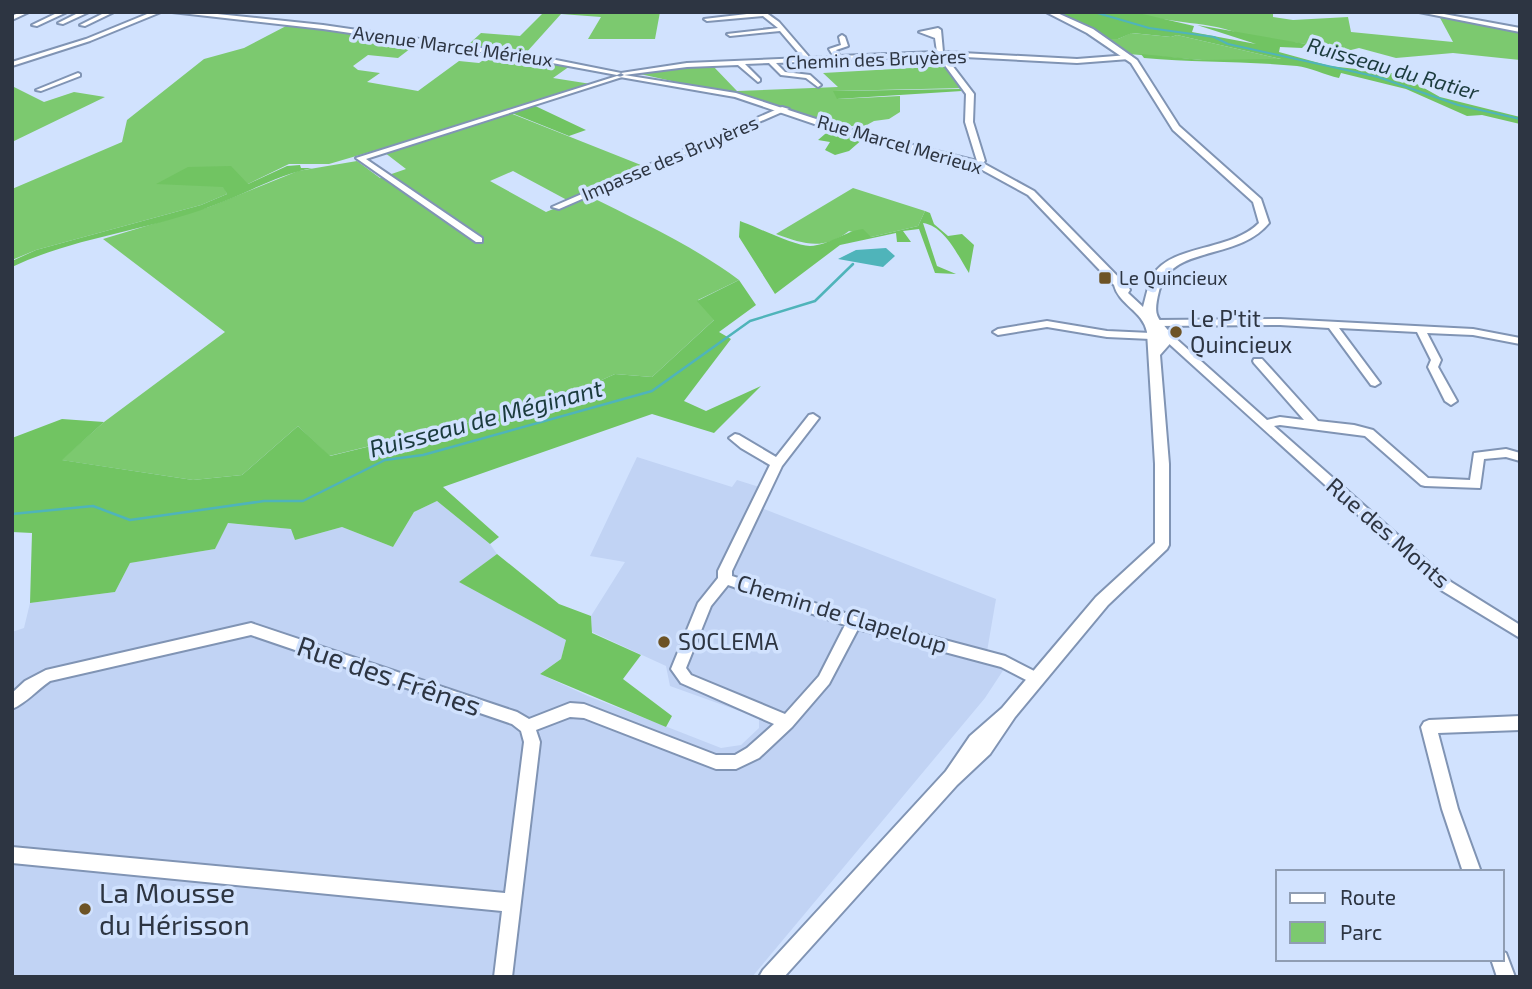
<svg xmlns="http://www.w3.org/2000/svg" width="1532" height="989" font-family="'Exo 2',sans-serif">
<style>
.built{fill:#c1d3f4}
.green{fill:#7cc96f}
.forest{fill:#71c462}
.water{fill:#4fb4ba}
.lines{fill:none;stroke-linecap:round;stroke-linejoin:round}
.stream-far1{stroke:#4fb4ba;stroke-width:2}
.stream{stroke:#4fb4ba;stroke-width:2.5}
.minor-casing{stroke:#8094b4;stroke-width:4}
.major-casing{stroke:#8094b4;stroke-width:4}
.minor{fill:#fff;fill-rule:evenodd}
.major{fill:#fff;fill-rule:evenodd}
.poi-dot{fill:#6d5325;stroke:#d1e2fe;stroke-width:2.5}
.labels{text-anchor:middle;stroke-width:7;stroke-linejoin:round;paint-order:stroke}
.far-street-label{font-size:19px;fill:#2d3542;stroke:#d1e2fe}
.far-poi-label{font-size:19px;fill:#2d3542;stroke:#d1e2fe;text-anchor:start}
.far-water-label{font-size:21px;font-style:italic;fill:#1b3b3d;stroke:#d1e2fe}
.poi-label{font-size:23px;fill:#2d3542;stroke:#d1e2fe;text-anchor:start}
.street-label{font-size:23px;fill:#2d3542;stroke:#d1e2fe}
.water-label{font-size:24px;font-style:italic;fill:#1b3b3d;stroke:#d1e2fe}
.near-street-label{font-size:28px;fill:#2d3542;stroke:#d1e2fe}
.near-poi-label{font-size:28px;fill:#2d3542;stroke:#d1e2fe;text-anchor:start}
</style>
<rect width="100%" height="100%" fill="#d1e2fe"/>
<!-- built -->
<path class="built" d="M637,457L732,487L737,480L766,489L760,502L764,509L996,599L985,663L1004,669L985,698L752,977H12V632L24,628L30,603L115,592L130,563L215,549L227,523L292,529L295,540L342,527L393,547L414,512L437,501L490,544L497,554L460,582L566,640L561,659L540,674L588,696L721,748L741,745L759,728V718L670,686L666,666L592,632L591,616L625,562L590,556Z"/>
<!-- green -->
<path class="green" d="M544,12H660L655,39H588L601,17L561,14L525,54L469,44L481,33L520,36Z
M1134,12H1273V17L1293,20L1348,17L1351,32L1453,42L1439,16L1520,31V60L1453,53L1396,58L1359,48L1351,50L1245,36C1210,20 1170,25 1134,12Z
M288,25L419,42L398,58L368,55L353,66L358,70L380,73L367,82L418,91L459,61L479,63L494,53L570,66L553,78L591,84L505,111L646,167L567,200L513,171L490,181L546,212L587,195C639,221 692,245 739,280L698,300L715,319L652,377L615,374L555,401L329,456L298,426L242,475L193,480L61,460L104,422L225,332L103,239L209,207L298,171L357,161L380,178L406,169L380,149L329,164H289L248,184L224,187L227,194L201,205L36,250L12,260V189L122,142L127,120L204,59L244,48Z
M1131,33L1171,37L1177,35L1285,60H1202L1128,54L1106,39H1118Z
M713,66L737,91L838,87L823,73L947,66L965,88L834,91L838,99L900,96V112L889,119L874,121L865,126H836L762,101L631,72L667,67Z
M12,86L44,102L74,92L105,97L12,142Z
M853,188L925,211L918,226L871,237L849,231C823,251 804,244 776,234Z"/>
<!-- forest -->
<path class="forest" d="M1055,12H1134L1194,26L1192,32L1256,44L1197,25L1306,44L1302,48L1280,47L1279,52L1330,66L1399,74L1440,97L1520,117V124L1482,115L1467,116L1406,89L1341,73L1339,78C1325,75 1309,67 1297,66C1246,61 1195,63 1144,58L1141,54L1202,60L1281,59L1177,35L1171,37L1132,33L1118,39H1106Z
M960,89L962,91L837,99L833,91Z
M529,103L586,130L569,136L504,110Z
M832,128L864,138L849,151L835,155L825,150L830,142L818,140Z
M300,165L301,168H312C277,175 245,194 212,206C147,231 75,237 12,267V261L36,250L201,205L227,194L223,187L156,184L188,167L231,166L248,184L287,166Z
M925,211L930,213L934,224L948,236L962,234L974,245L969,273C958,256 945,226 923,223L937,266L956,274L935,273L919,229L903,231L911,242H897L896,233L840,245L775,294L739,237L740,221C757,227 794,246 810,246C830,245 845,231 863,229L871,237L918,226Z
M739,280L756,305L719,332L731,339L684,401L706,411L761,386L714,433L652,414L443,487L499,537L490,544L437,501L414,512L393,547L342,527L295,540L291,529L228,523L215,549L130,563L115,592L30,603L32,533L12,532V438L62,419L104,422L62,460L193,480L242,475L298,426L330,456L555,401L615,374L652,377L714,320L697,301Z
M497,554L559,604L591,616L592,633L641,655L623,679L672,716L666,727L540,674L561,659L566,640L459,582Z"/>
<!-- water -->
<path class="water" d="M886,248L895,256L883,267L838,259L856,250Z"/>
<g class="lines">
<!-- stream-far1 -->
<path class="stream-far1" d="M1094,12L1149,28L1214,37L1228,44L1378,77L1458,105L1520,119
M851,266L853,264"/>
<!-- stream -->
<path class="stream" d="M12,514L93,506L130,520L264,501H303L385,460L423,455L652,391L750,321L815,301L853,264"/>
<!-- minor casing -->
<g class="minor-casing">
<path id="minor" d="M20,12H29L12,20V16Z
M59,12H67L37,26L32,25Z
M80,12H89L63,24L58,23Z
M106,12H114L85,26L80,25Z
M152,12H161L90,41L12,66V62L86,39Z
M765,12L779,22L810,58L834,57L829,49L841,45L839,37L842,35L845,37L848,46L836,50L840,56L937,52L935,38L919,32L938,28L941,30L943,52L1077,59L1129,55L1132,57L1129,59L1077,63L945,56L974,94L973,122L985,161L978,166L974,164L977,161L965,122L966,94L938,56L776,63L785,72L810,75L821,85L818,87L806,78L781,75L769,63L745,64L760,79V81L758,82L738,65L687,67L624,75L621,73L687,63L803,58L780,31L730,36L727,34L778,28L763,16L707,21L704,19Z
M1419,12H1433L1520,28V32Z
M78,73L80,74V76L41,91L36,90Z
M617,76L622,77L366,159L482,238V242H476L356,158Z
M782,107L789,109L559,209L552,207Z
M1280,319L1473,329L1520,338V344L1473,335L1427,333L1441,360L1438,367L1457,401L1451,405L1445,401L1428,367L1431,360L1417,332L1339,328L1380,383L1375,386L1371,385L1329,328L1280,325L1156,326L1151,323L1156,320Z
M1047,321L1107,331L1151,333L1156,336L1151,339L1107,337L1047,327L998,335L993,332L998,329Z
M1169,335L1173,336L1267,420L1280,417L1304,420L1254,363L1253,361L1254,359H1262L1318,421L1354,425L1373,430L1428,478L1470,480L1474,453L1506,449L1520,453V461L1506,457L1484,459L1480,488L1425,486L1421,485L1365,436L1280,425L1274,426L1451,582L1520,625V638L1441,590L1165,340V336Z
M813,414L819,418L782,466L732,571V576L854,616L1005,656L1042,675L1044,679L1042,683L1037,685L1032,683L1001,667L858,629L829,684L792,727L759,758L736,769H716L584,718L570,717L536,730L540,742L512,977H494L502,911L12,863V847L505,893L524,742L521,731L512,724L251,635L50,681C37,690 26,703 12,709V693L25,681L46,670L251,623L517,712L529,719L570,703L584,704L716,755H735L747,748L774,724L681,683L671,669L698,603L718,578V571L770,465L741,448L729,438L735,434L739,435L776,457L809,415ZM728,585L845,625L819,676L785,714L691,675L686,668L711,606Z
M1520,716V730L1438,733L1458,809L1481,872H1463L1442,809L1421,727L1424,722L1429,720Z
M1502,951L1506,953L1515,977H1497L1491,959H1502Z"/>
</g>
<!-- major casing -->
<g class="major-casing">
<path id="major" d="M172,12H198L323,25L536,56L621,73L617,75L536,60L323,29Z
M1046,12H1055L1093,29L1137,60L1179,126L1261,199L1269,223C1237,262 1171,244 1159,291C1152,319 1158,317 1175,338L1160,355L1169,464V545L1167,549L1108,605L1015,717L990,754L957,785L784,977H759L763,970L946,771L970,736L1002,708L1096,597L1155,543V464L1147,332C1143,311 1119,305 1114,285L1028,195L975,166L841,133L735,97L620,77L624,75L736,93L847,129L981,162L1034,191L1129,288L1130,290L1128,293L1143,307C1146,297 1148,284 1153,275C1172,244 1230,252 1259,223L1253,202L1173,130L1131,63L1087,33Z"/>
</g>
<!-- minor -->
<use href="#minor" class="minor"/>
<!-- major -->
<use href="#major" class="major"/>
</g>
<!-- markers -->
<g class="poi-dot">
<rect x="1098" y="271" width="14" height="14" rx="3.5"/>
<circle cx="1176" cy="332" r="7"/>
<circle cx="664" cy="642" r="7"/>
<circle cx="85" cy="909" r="7"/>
</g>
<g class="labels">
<!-- far-street labels -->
<g class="far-street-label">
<text transform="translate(453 46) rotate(8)" y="7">Avenue Marcel Mérieux</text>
<text transform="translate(876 59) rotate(-2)" y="7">Chemin des Bruyères</text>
<text transform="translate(900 144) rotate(16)" y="7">Rue Marcel Merieux</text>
<text transform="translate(670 158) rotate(-23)" y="7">Impasse des Bruyères</text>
</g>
<!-- far-poi labels -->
<g class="far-poi-label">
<text x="1119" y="285">Le Quincieux</text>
</g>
<!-- far-water labels -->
<g class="far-water-label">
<text transform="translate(1393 69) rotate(16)" y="7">Ruisseau du Ratier</text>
</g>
<!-- poi labels -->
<g class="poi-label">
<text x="1190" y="327">Le P'tit<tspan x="1190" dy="26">Quincieux</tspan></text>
<text x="678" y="650">SOCLEMA</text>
</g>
<!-- street labels -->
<g class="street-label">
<text transform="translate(1388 533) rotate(41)" y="8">Rue des Monts</text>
<text transform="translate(842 614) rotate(17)" y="8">Chemin de Clapeloup</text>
</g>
<!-- water labels -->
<g class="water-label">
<text transform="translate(486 419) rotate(-15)" y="8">Ruisseau de Méginant</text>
</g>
<!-- near-street labels -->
<g class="near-street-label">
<text transform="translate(389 676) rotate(19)" y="10">Rue des Frênes</text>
</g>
<!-- near-poi labels -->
<g class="near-poi-label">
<text x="99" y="903">La Mousse<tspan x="99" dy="32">du Hérisson</tspan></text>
</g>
</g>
<!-- border -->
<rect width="1532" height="989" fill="none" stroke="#2d3542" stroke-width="28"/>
<!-- legend -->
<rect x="1276" y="870" width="228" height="91" fill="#d1e2fe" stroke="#8f9db3" stroke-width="2"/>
<rect x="1290" y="893" width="35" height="10" fill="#ffffff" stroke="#8f9db3" stroke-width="2"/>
<text x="1340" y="905" font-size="21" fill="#2d3542">Route</text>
<rect x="1290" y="922" width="35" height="21" fill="#7cc96f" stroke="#8f9db3" stroke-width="2"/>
<text x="1340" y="940" font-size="21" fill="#2d3542">Parc</text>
</svg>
